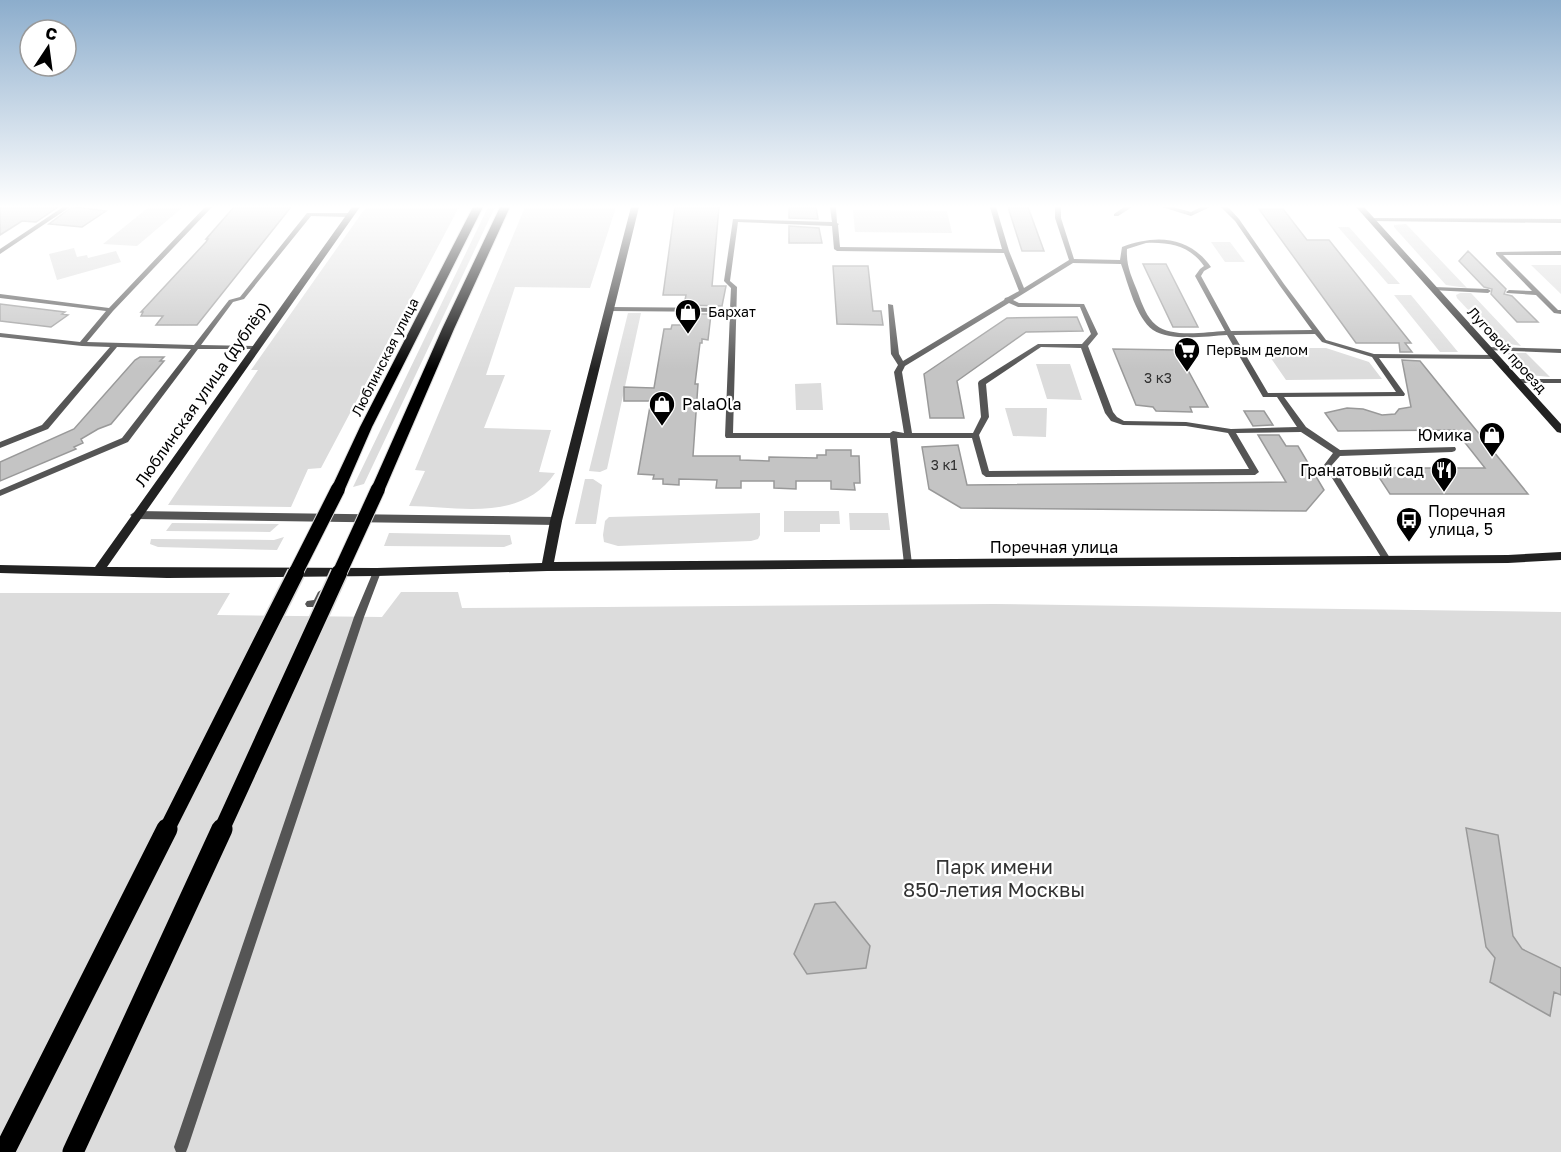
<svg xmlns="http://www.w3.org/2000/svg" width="1561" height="1152" font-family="'Golos Text',sans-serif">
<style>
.green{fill:#dcdcdc}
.building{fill:#c4c4c4;stroke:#999;stroke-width:1.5}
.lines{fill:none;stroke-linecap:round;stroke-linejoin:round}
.primary-casing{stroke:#dbdbdb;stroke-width:2}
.lane{fill:#555;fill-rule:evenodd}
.street{fill:#555;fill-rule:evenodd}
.secondary{fill:#222;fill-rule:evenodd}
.primary{fill:#000;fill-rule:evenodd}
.primary-bridge-far2-casing{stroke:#dbdbdb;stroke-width:16;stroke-linecap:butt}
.primary-bridge-far1-casing{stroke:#dbdbdb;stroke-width:19;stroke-linecap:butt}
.primary-bridge-casing{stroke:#dbdbdb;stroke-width:23;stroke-linecap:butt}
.primary-bridge-far2{stroke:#000;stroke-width:14}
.primary-bridge-far1{stroke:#000;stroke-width:16}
.primary-bridge{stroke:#000;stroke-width:21}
.labels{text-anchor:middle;stroke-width:4.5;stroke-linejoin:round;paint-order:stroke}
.far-poi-label{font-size:14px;fill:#000;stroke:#fff;text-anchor:start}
.far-street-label{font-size:14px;fill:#000;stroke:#fff}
.number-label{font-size:14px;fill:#313131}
.street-label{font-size:16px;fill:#000;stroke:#fff}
.poi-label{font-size:16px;fill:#000;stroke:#fff;text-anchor:start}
.near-park-label{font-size:20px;fill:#333;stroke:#fff}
</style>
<rect width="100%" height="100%" fill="#fff"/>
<!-- green -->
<path class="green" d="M149,207H183L137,246L103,244Z
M366,207H459L321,468L308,469L291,507L168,505L258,370H251Z
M488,207H495L364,484L353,487Z
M525,207H616L590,288L515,287L486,375H505L484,428L551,430L539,472L555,473C522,522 460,507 409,506L425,471L415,470Z
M853,210L947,211L952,233L855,232Z
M1406,224L1467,288L1446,285L1394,227V225Z
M1338,227H1349L1400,284H1388Z
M1211,242H1230L1245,262H1225Z
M74,248L77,257L87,255L88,258L116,251L121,262L57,280L49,254Z
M1531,265H1561V294Z
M1460,293H1471L1521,346L1498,342L1457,298L1456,295Z
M1394,295H1411L1458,352H1440Z
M628,313H641L607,469L600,472L589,471Z
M1264,348H1326L1369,362L1382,379L1286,380Z
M1507,353H1526L1550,377L1529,375Z
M1036,364H1070L1082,400L1047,399Z
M821,383L823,410H796L795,384Z
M1005,408H1047L1046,437L1013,436Z
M585,479H593L602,485L596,524H575Z
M784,511H839L840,524H820V532H784Z
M760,513V535L758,539L751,541L618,546L604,542L603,535L605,521L609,517Z
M849,513H888L890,530H850Z
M172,523L279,524L270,532L166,531Z
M389,533L510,535L512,544L504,547L384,546Z
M284,537L277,550L158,547L150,544L151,539L274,540Z
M401,592H458L462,608L994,604L1561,612V1152H0V593H230L217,615L382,617Z"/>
<!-- building -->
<path class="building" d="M0,207H58L36,222L22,221L0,235Z
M72,207H75L106,211L82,227L49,224Z
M234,207H291L197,325H156L163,316H141L143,312H141L206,242L208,239H206Z
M675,207H719L712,286H726L722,306L684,305L686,295H663Z
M789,207H816L818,219L789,218Z
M1008,207H1028L1044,251H1022Z
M1259,209H1283L1307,240H1329L1411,343H1405L1412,352H1400L1399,343H1356Z
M789,226L819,228L822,243H789Z
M1468,251L1506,289L1504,294L1512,296L1538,322H1517L1491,294L1492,289L1484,287L1459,261Z
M1143,264H1166L1198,327H1173Z
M833,266H868L873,311H881L883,325L837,324Z
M0,304L65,312L62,314L68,315L51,327L0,321Z
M683,314H711L708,340L702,339V343H700L695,384H698L693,456H740V460L769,461V457L817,458V455H826V450H851V456H859L860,483H854L855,490L831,489V481H796V489L774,488V481H741V488H716L717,480L679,479V485L663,484V479H653L654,475L638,474L651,401H624V387L654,388L664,329H671L672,325H681Z
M1077,317L1083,331L1026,332L957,381L964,418H930L924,374L1007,318Z
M1113,349L1177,350L1208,407H1190L1192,412L1156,411L1153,407L1136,405Z
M140,357H164L160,361H164L111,424L98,429L81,439L83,443L74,447L76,449L0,481V462L74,429L135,360Z
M1402,360L1420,361L1528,494H1390L1373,468H1485L1455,430L1338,431L1325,413L1347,408L1363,409L1382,415L1395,414L1399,409L1411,407Z
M1244,411H1264L1273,425L1253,426Z
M1258,435H1279L1286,446H1298L1324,490L1306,511L961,508L929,489L922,447L958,445L967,485L1286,482Z
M1466,828L1498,835L1513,936L1522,949L1561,968V995L1554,992L1550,1016L1490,982L1495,958L1486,947Z
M835,902L870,946L866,968L807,974L794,954L815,904Z"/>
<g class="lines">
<!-- primary casing -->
<g class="primary-casing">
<path id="primary" d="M473,207H483L372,427L345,489L338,494L333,492L331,489L360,427Z
M500,207H510L454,329L385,489L378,494L373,492L371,489L442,329Z"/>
</g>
<!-- lane -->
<path class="lane" d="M63,207H70L0,254V249Z
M205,207H212L113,311L87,342L194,345L229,300L240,297L307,213H350L353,215L350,217L311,216L244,299L233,302L201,345L254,346L257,348L256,349H198L128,442L0,496V490L122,438L191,349L117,347L48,429L0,448V442L42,425L110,347L82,346L0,337V333L80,342L106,311L0,298V294L109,308Z
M830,207H836L837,223L839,224L838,225L840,247L1002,249L990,207H996L1009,251L1024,288L1069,260L1055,218V207H1061V218L1074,259L1120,260L1122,247C1156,234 1189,236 1211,267L1204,271L1201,276L1231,331L1312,330L1280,286L1235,221L1221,207H1228L1239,219L1284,284L1326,340L1374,354L1495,355L1499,357L1495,359L1379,358L1405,394L1404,396L1284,397L1306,427L1340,450L1455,447L1456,449L1455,451L1452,452L1340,456L1332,465L1390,558L1391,560L1390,562H1384L1324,465L1333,453L1301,432L1236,433L1259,472L1255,475L986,477L982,474L972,438H897L912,564L908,567L904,564L890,438H726L725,436L730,312L610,311L607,309L610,307L730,308L731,288L724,281L733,219L832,222ZM738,222L832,226L834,249L837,251L1004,253L1019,291L1008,297L1005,298L1004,300L903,361L899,354L893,305L888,304L891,354L898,365L894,372L904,433L893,431L890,433H733L737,287L730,281ZM1146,243C1170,242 1190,246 1204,266L1200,269L1195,276L1225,331C1206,332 1171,338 1156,325C1147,318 1142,304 1138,293C1132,277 1126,267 1127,249ZM1073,263L1121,264C1128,283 1136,318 1153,330C1171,342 1207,336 1227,335L1263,397H1277L1297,427L1231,429L1186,422L1124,421L1117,417L1113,412L1088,346L1098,334L1084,304L1019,303L1013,300ZM1009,303L1018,307H1080L1091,334L1082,344H1038L979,381L978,383L981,417L973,433H912L902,372L905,366ZM1315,334L1322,342L1372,357L1396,392L1268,393L1234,335ZM1041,347L1081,348L1105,413L1111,421L1123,425L1186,426L1228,433L1249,469L989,471L979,435L989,417L986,384Z
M1124,207H1132L1118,216H1114V214Z
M1162,207H1173L1191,212L1201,207H1210L1191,216Z
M1372,218L1561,219V223L1370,221L1369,220Z
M1561,251V255H1503L1558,310H1561V314L1554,313L1536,295L1507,293L1506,292L1509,290L1532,291L1496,254V252Z
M1434,287L1488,289L1491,291L1488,293L1432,290V288Z
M1488,347L1561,349V353L1486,350V348Z
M1514,379H1561V383H1517L1513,381Z
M377,569L381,572L364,617L188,1147L186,1152H176L174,1147L354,617L373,572Z
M321,590L324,592L326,594L320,607H307L305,604L307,601L314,600L318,592Z"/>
<!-- street -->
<path class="street" d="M136,511L556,517L562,521L556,525L136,519L130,515Z"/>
<!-- secondary -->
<path class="secondary" d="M352,207H360L107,567L377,568L542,563L550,521L631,207H639L562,521L554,562L1508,555L1561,552V560L1508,563L547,571L377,576L167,578L0,573V565L95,567Z
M1356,207H1364L1561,424V433L1557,432Z"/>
<!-- primary -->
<use href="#primary" class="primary"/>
<!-- primary-bridge-far2 casing -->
<g class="primary-bridge-far2-casing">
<path id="primary-bridge-far2" d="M295,574L338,489
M339,574L378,489"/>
</g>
<!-- primary-bridge-far1 casing -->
<g class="primary-bridge-far1-casing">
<path id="primary-bridge-far1" d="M166,831L296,573
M221,831L339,573"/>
</g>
<!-- primary-bridge casing -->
<g class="primary-bridge-casing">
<path id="primary-bridge" d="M4,1152L167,829
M73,1152L222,829"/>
</g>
<!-- primary-bridge-far2 -->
<use href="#primary-bridge-far2" class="primary-bridge-far2"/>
<!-- primary-bridge-far1 -->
<use href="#primary-bridge-far1" class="primary-bridge-far1"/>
<!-- primary-bridge -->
<use href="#primary-bridge" class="primary-bridge"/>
</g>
<!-- sky -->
<linearGradient id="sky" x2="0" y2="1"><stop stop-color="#8cadcc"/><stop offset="0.56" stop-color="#fff"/><stop offset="1" stop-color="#fff" stop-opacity="0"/></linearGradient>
<rect width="1561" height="369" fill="url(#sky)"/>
<!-- icons -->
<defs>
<g id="shop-pin" transform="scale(1.35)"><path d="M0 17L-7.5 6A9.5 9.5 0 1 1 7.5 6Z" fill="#000" stroke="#fff"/><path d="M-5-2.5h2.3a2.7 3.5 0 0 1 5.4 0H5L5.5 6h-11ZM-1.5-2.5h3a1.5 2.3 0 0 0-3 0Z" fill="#fff"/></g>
<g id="supermarket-pin" transform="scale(1.35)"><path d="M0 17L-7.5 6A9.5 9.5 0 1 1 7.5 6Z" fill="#000" stroke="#fff"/><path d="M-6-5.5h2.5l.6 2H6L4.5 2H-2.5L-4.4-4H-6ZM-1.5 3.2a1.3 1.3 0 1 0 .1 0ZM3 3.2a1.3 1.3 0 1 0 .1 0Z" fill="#fff"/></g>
<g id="restaurant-pin" transform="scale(1.35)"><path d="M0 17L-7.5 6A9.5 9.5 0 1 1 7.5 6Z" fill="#000" stroke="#fff"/><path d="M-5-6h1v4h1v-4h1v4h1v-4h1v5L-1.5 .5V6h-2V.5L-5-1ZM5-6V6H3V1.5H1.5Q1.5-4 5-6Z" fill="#fff"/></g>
<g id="bus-pin" transform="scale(1.35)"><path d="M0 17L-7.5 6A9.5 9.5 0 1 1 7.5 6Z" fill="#000" stroke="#fff"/><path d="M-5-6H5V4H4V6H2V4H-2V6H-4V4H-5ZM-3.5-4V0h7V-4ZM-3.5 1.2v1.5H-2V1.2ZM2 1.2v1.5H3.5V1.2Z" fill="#fff"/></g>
</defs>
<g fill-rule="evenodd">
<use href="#shop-pin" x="688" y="312"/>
<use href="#supermarket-pin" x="1187" y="350"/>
<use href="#shop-pin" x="662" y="404"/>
<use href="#shop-pin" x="1492" y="435"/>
<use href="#restaurant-pin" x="1444" y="470"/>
<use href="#bus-pin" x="1409" y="520"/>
</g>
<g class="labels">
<!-- far-poi labels -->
<g class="far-poi-label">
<text x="708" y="317">Бархат</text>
<text x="1206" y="355">Первым делом</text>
</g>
<!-- far-street labels -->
<g class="far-street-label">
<text transform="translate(1507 350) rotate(48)" y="5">Луговой проезд</text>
<text transform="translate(385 357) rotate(-63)" y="5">Люблинская улица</text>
</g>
<!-- number labels -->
<g class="number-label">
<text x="1158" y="383">3 к3</text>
<text x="944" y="470">3 к1</text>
</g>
<!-- street labels -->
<g class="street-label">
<text transform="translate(202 394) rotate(-55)" y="6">Люблинская улица (дублёр)</text>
<text x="1054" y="553">Поречная улица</text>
</g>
<!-- poi labels -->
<g class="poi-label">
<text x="682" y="410">PalaOla</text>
<text x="1472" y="441" text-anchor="end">Юмика</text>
<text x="1424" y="476" text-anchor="end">Гранатовый сад</text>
<text x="1428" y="517">Поречная<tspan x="1428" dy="18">улица, 5</tspan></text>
</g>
<!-- near-park labels -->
<g class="near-park-label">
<text x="994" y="874">Парк имени<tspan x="994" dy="23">850-летия Москвы</tspan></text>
</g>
</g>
<!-- north arrow -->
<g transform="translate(48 48) rotate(13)"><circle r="28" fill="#ffffff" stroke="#999999" stroke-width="1.5"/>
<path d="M0-4.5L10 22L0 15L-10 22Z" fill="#000000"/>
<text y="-9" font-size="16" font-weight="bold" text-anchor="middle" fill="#000000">С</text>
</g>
</svg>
